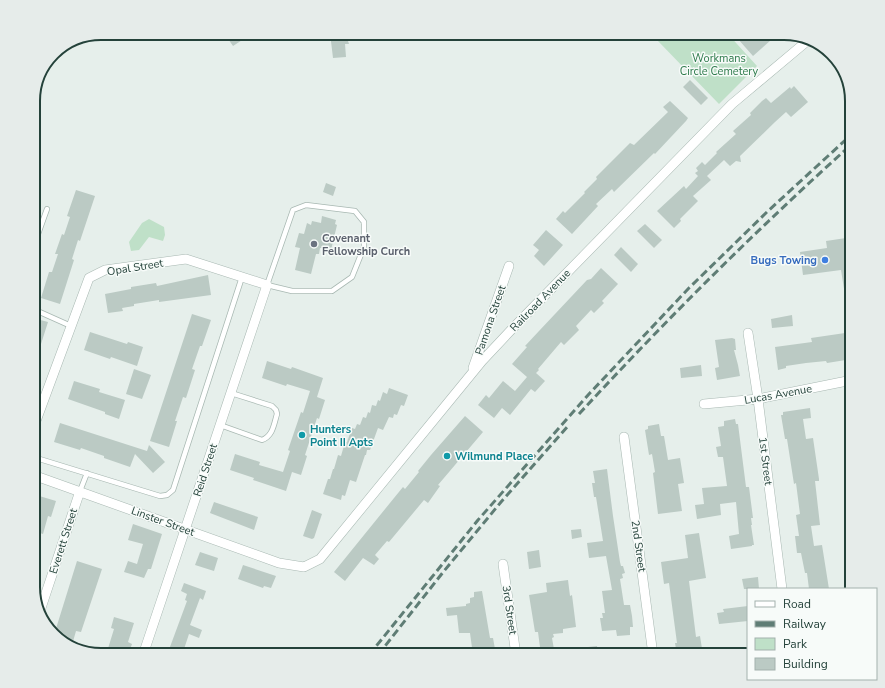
<svg xmlns="http://www.w3.org/2000/svg" width="885" height="688" font-family="'Nunito Sans',sans-serif">
<style>
.green{fill:#bfe0c8}
.building{fill:#bbcac4}
.lines{fill:none;stroke-linecap:round;stroke-linejoin:round}
.lane-casing{stroke:#a8b8b2;stroke-width:6}
.street-casing{stroke:#a8b8b2;stroke-width:10}
.lane{stroke:#fff;stroke-width:4.5}
.street{stroke:#fff;stroke-width:9}
.rail{stroke:#5f7d75;stroke-width:3;stroke-dasharray:8 4;stroke-linecap:butt}
.worship-dot{fill:#6b7280;stroke:#f7fbf9;stroke-width:1.5}
.shop-dot{fill:#3f7fe0;stroke:#f7fbf9;stroke-width:1.5}
.culture-dot{fill:#0f9aa8;stroke:#f7fbf9;stroke-width:1.5}
.labels{text-anchor:middle;stroke-width:3;stroke-linejoin:round;paint-order:stroke}
.park-label{font-size:11px;fill:#2d7a4b;stroke:#f7fbf9}
.worship-label{font-size:11px;font-weight:bold;fill:#5b616d;stroke:#f7fbf9;text-anchor:start}
.shop-label{font-size:11px;font-weight:bold;fill:#366cbe;stroke:#f7fbf9;text-anchor:end}
.street-label{font-size:11px;fill:#24423a;stroke:#f7fbf9}
.culture-label{font-size:11px;font-weight:bold;fill:#0d838f;stroke:#f7fbf9;text-anchor:start}
.rim{fill:none;stroke:#24423a;stroke-width:2}
</style>
<rect width="100%" height="100%" fill="#e6efeb"/>
<!-- green -->
<path class="green" d="M664,33H727L757,66L719,104L657,40Z
M149,219L164,227L165,235L163,241L149,237L139,250L131,251L129,242L142,223Z"/>
<!-- building -->
<path class="building" d="M224,33H253L233,46Z
M330,33H366V34L348,41L349,44H345L346,57L333,58Z
M744,33H764L771,40L753,56L738,39Z
M690,80L708,98L701,105L683,87Z
M794,86L808,102L791,117L786,112L775,122L740,156L741,162L736,161L730,166L724,160L707,176L711,180L693,196L698,201L680,219L681,221L674,228L657,211L684,186L686,189L698,176L695,173L698,171L696,168L702,162L705,165L717,153L716,152L736,134L733,131L751,115L750,113L762,101L766,98L771,103L790,87L791,89Z
M670,101L688,118L686,121L655,154L654,153L614,192L612,189L596,204L598,206L572,234L556,219L563,211L565,213L585,193L584,192L597,179L596,177L630,143L634,145L668,112L663,107Z
M326,183L336,187L333,196L323,192Z
M76,190L95,196L80,241L78,240L72,259L74,260L60,304L41,298L49,272H52L58,254H55L62,234L64,235L70,217L67,216Z
M322,216L336,220L335,224L337,225L331,250L320,248L319,254H316L311,274L295,270L300,248L295,247L299,233L304,234L307,223L311,225L312,221L321,223Z
M645,224L662,240L654,248L637,231Z
M546,230L563,245L544,266L534,256L539,250L533,245Z
M846,238L852,278V294L845,295L841,270L803,275L800,252L827,248L826,241Z
M621,247L638,264L631,272L614,255Z
M601,268L618,284L602,301L604,303L594,313L591,310L576,326L579,330L564,345L561,342L538,369L539,370L536,373L545,381L535,392L531,389L510,415L502,408L494,418L478,405L486,395L489,398L503,381L515,391L527,377L512,364L527,347L525,346L539,331L587,280L591,279Z
M208,275L211,295L159,302V300L134,304V306L122,308L123,311L108,313L105,294L131,289V287L156,283L157,286Z
M192,314L211,320L202,346H200L192,369L195,370L186,398L183,397L175,421H177L169,447L150,441Z
M792,315L793,326L772,328L771,319Z
M33,318L48,322L35,363L33,362Z
M90,332L127,344L128,342L143,347L137,366L111,357L110,359L84,350Z
M845,333H850L852,359L827,363L826,361L806,363L786,366V368L778,370L775,347L812,342L811,338Z
M732,338L735,339L736,350H734L738,365L740,376L717,380L715,368L719,367L715,340Z
M267,361L291,369L292,367L323,378L317,397L325,400L319,419L317,418L305,455L307,456L301,475L292,472L286,491L253,480L254,478L230,470L235,454L260,462L259,465L283,472L290,451L288,450L301,412L303,413L310,391L287,384L286,386L262,378Z
M701,365L702,376L681,378L680,368Z
M134,369L151,375L142,399L126,394Z
M74,381L100,389L99,392L125,400L119,419L105,414V412L68,399Z
M389,388L408,395L404,406L401,405L397,415L394,414L393,418L389,417L383,430L378,428L370,450H367L366,455H365L356,482L350,480L345,496L342,495L341,500L323,494L328,479H330L333,469H334L338,455L341,456L345,442H347L352,428L355,429L357,424L360,425L363,417L366,418L368,412L370,413L372,405L376,406L378,400L380,401L383,392L387,394Z
M810,408L811,418L803,419L806,439L813,438L819,479V481H815L820,525L811,526L814,546L822,545L829,589H809L807,573H805L801,553H797L795,536H799L796,515L800,514L796,483L794,484L787,439H785L781,415H783V412Z
M465,416L483,432L438,485L440,486L428,503L424,500L389,542L387,541L375,555L379,559L374,565L363,558L345,581L334,572L394,498L403,487L405,489L419,472L418,471L431,455Z
M735,419L736,424H738L746,487H749L753,518H751L752,525H751L754,545H752V546L731,549L729,536L739,534L736,502L720,504L721,515L697,519L695,505L704,504L702,488L727,486L723,457H718L716,447L721,446L718,427L724,426V421Z
M60,423L147,451L149,445L165,462L153,473L135,454L130,467L104,458V456L81,448L80,450L54,442Z
M659,424L661,436H664L668,460L680,458L684,483L678,484L682,511L658,514L653,473L655,472L652,454L649,455L645,430L648,429V426Z
M607,469L613,516L620,562L621,566H623L625,573L622,574L623,578L620,579L624,605H630L632,616L633,627H630V635L617,636L616,630L602,631L600,618H603L602,613H605L602,591L612,590L606,556L589,558L587,543L603,541L596,497H594L592,483H595L593,471Z
M36,495L56,501L51,517L48,516L43,534L33,531V504Z
M214,502L258,517L254,530L210,513Z
M312,510L322,514L314,538L312,539L303,536Z
M133,524L162,534L151,569H148L144,578L124,572L128,561L137,564L143,544L128,540Z
M581,529L582,537L572,539L571,530Z
M699,533L706,578L689,581L696,637L700,636L703,655H677L675,643H677L669,583L664,584L661,562L688,558L685,535Z
M539,550L541,567L529,569L527,552Z
M200,552L218,558L214,571L195,565Z
M77,561L102,569L81,632L76,631L72,645L59,641L54,635Z
M243,565L276,576L271,588L264,586L263,588L238,579Z
M758,577L759,589H744L742,579Z
M568,580L570,596L572,595L576,627L563,629V633L553,634L554,637L552,638L555,655H541L538,632H535L529,595L547,592L546,583Z
M184,583L206,591L203,600L200,598L190,625L202,630L199,638L189,634L182,655H167L187,601L185,600L187,594L181,591Z
M482,591L490,638H493L495,649L490,651V655H473L470,633H459L457,615L447,616L446,608L466,606V604L470,603V598L474,597V592Z
M748,606V621L719,624L717,613L724,612L723,609Z
M114,617L134,623L128,642L132,644L128,655H106L114,629L111,628Z
M597,646L598,654L589,655L588,647Z"/>
<g class="lines">
<!-- lane casing -->
<g class="lane-casing">
<path id="lane" d="M306,205L355,211L364,222V247L352,277L332,291H292L267,285L293,210Z
M33,248L47,209
M33,309L71,326
M220,425L262,440C273,436 274,424 277,414L276,410L272,406L231,393
M33,457L160,496L167,495L173,490L242,277
M80,491L87,473"/>
</g>
<!-- street casing -->
<g class="street-casing">
<path id="street" d="M748,333L758,399L782,589
M473,368L509,266
M704,404L758,399L852,380
M33,429L89,278L105,270L186,259L267,285L143,655
M624,437L653,655
M33,475L279,563L304,567L320,559L482,361L512,329L732,104L806,42
M503,564L516,655
M39,614L80,491"/>
</g>
<!-- lane -->
<use href="#lane" class="lane"/>
<!-- street -->
<use href="#street" class="street"/>
<!-- rail -->
<path class="rail" d="M579,414C666,320 757,229 852,144
M369,655L478,520L589,394L688,289L768,211L852,134
M378,655L444,571L501,502L568,426"/>
</g>
<!-- markers -->
<circle class="worship-dot" cx="314" cy="244" r="4"/>
<circle class="shop-dot" cx="825" cy="260" r="4"/>
<g class="culture-dot">
<circle cx="302" cy="435" r="4"/>
<circle cx="447" cy="456" r="4"/>
</g>
<g class="labels">
<!-- park labels -->
<g class="park-label">
<text x="719" y="62">Workmans<tspan x="719" dy="13">Circle Cemetery</tspan></text>
</g>
<!-- worship labels -->
<g class="worship-label">
<text x="322" y="242">Covenant<tspan x="322" dy="13">Fellowship Curch</tspan></text>
</g>
<!-- shop labels -->
<g class="shop-label">
<text x="817" y="264">Bugs Towing</text>
</g>
<!-- street labels -->
<g class="street-label">
<text transform="translate(135 267) rotate(-9)" y="4">Opal Street</text>
<text transform="translate(540 300) rotate(-46)" y="4">Railroad Avenue</text>
<text transform="translate(490 320) rotate(-71)" y="4">Pamona Street</text>
<text transform="translate(778 394) rotate(-10)" y="4">Lucas Avenue</text>
<text transform="translate(766 461) rotate(83)" y="4">1st Street</text>
<text transform="translate(205 470) rotate(-72)" y="4">Reid Street</text>
<text transform="translate(163 521) rotate(20)" y="4">Linster Street</text>
<text transform="translate(63 541) rotate(-72)" y="4">Everett Street</text>
<text transform="translate(639 546) rotate(82)" y="4">2nd Street</text>
<text transform="translate(510 610) rotate(82)" y="4">3rd Street</text>
</g>
<!-- culture labels -->
<g class="culture-label">
<text x="310" y="433">Hunters<tspan x="310" dy="13">Point II Apts</tspan></text>
<text x="455" y="460">Wilmund Place</text>
</g>
</g>
<!-- crop -->
<path d="M0 0H885V688H0ZM101 40H784A61 61 0 0 1 845 101V587A61 61 0 0 1 784 648H101A61 61 0 0 1 40 587V101A61 61 0 0 1 101 40Z" fill="#e6ecea" fill-rule="evenodd"/>
<path class="rim" d="M101 40H784A61 61 0 0 1 845 101V587A61 61 0 0 1 784 648H101A61 61 0 0 1 40 587V101A61 61 0 0 1 101 40Z"/>
<!-- legend -->
<rect x="747" y="588" width="130" height="92" fill="#f7fbf9" stroke="#a3b1ad"/>
<rect x="755" y="601" width="20" height="6" fill="#ffffff" stroke="#a3b1ad"/>
<text x="783" y="608" font-size="12" fill="#24423a">Road</text>
<rect x="755" y="621" width="20" height="6" fill="#5f7d75" stroke="#a3b1ad"/>
<text x="783" y="628" font-size="12" fill="#24423a">Railway</text>
<rect x="755" y="638" width="20" height="12" fill="#bfe0c8" stroke="#a3b1ad"/>
<text x="783" y="648" font-size="12" fill="#24423a">Park</text>
<rect x="755" y="658" width="20" height="12" fill="#bbcac4" stroke="#a3b1ad"/>
<text x="783" y="668" font-size="12" fill="#24423a">Building</text>
</svg>
